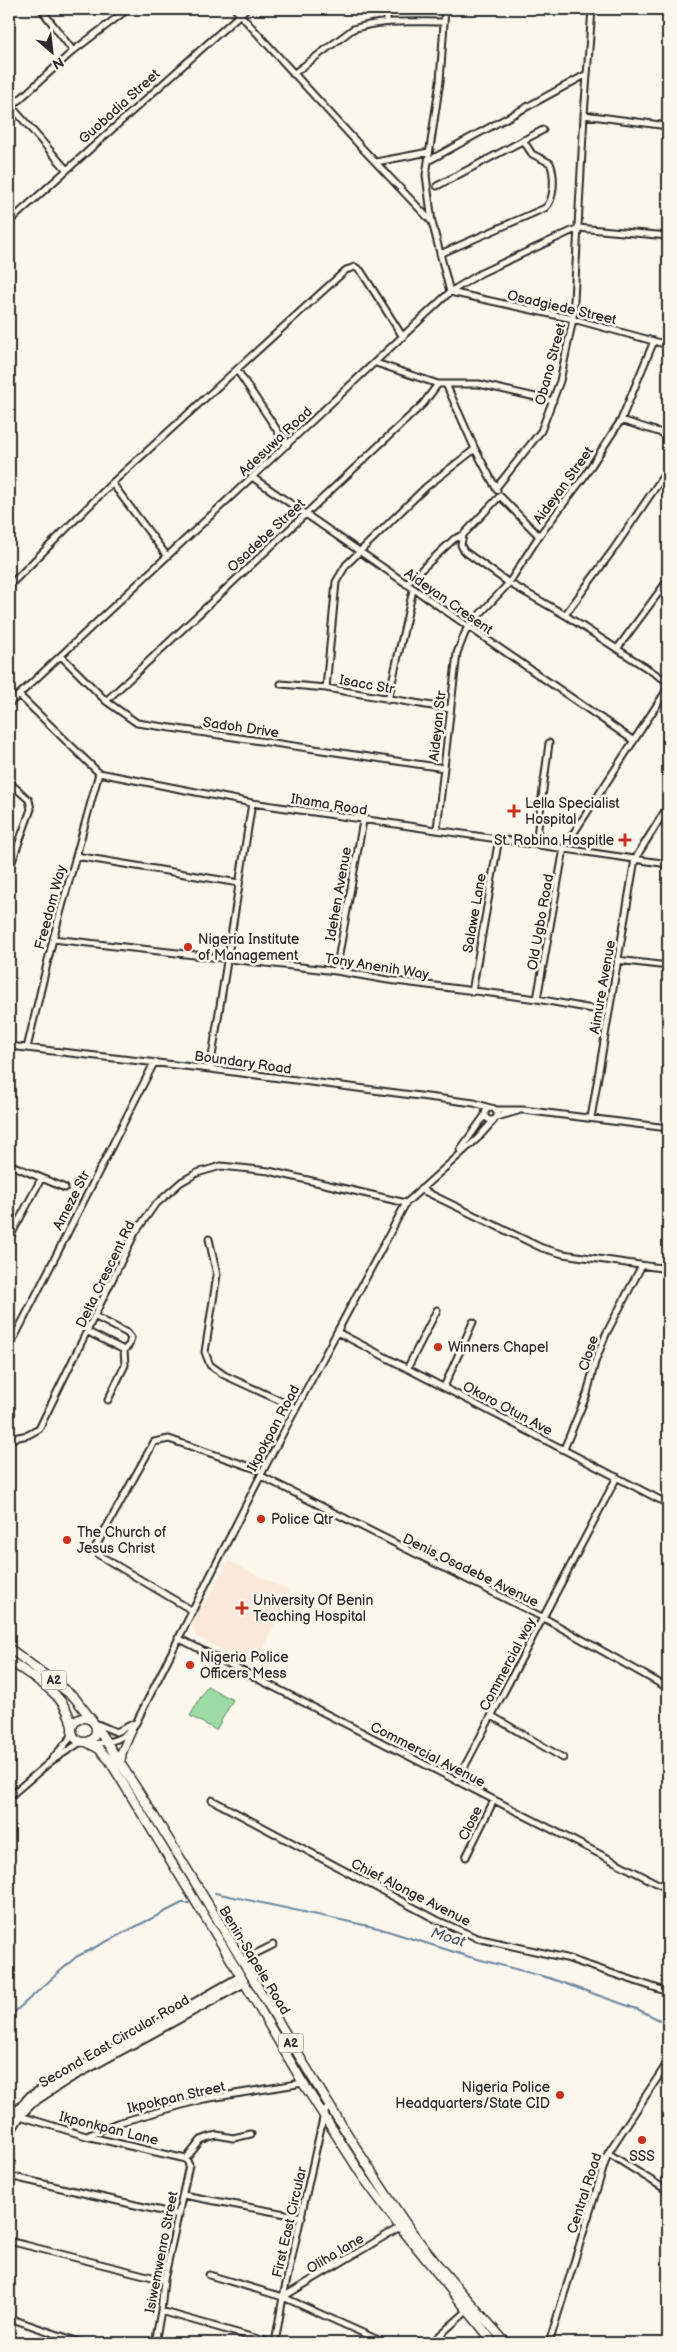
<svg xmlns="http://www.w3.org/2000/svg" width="677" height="2352" font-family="'Balsamiq Sans',sans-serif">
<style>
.built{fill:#fce8db}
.green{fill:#9cdba3;stroke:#648367}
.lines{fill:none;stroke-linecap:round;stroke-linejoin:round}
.stream{stroke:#6b85a1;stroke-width:2}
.minor-casing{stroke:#2b2b2b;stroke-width:9}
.major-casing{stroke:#2b2b2b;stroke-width:11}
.highway-casing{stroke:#2b2b2b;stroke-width:11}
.minor{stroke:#fbf7ec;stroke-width:5}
.major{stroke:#fbf7ec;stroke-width:7}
.highway{stroke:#fbf7ec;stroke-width:8}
.poi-dot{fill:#c8321e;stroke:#fbf7ec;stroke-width:2}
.labels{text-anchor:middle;stroke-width:5;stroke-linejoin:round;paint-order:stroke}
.shield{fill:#fbf7ec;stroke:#696865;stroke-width:1}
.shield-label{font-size:12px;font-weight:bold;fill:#2b2b2b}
.street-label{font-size:14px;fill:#2b2b2b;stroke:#fbf7ec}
.poi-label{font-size:14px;fill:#2b2b2b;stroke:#fbf7ec;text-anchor:start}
.water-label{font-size:15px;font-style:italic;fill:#4b5866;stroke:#fbf7ec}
</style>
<rect width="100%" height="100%" fill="#fbf7ec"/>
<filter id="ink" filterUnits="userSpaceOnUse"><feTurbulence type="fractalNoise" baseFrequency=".02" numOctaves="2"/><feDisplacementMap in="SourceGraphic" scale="10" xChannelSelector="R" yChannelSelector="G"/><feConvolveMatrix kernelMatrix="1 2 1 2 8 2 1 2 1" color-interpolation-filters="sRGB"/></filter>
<g filter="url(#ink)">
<!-- built -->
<path class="built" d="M229,1561L290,1591L254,1668L196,1636L192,1624Z"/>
<!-- green -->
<path class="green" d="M207,1686L233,1700L216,1730L190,1716Z"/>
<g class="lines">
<!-- stream -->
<path class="stream" d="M215,1893L378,1928L470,1957L549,1978L637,2009L668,2024
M9,2017L76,1957L182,1903H189"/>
<!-- minor casing -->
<g class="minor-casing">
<path id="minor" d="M41,9L73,51
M235,9L362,148L432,222
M445,9L440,81L426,175L432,222L450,292
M387,22V9
M293,74L353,29C382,19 414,22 444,22
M12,107L66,169
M9,109L73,51L128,9
M584,115L668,126
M428,161L587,74
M376,162L429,152
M437,186L543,130
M9,222L246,9
M440,254L545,208C555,200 555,175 550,163L532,154L523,140
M450,292L573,319L668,345
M667,344L668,334
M376,363L438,384H446L475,449L497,490
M237,370L287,445
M446,384H479L553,401
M621,420L668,435
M252,477L634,741
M112,483L167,556
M496,488L541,431L560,381L573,319L584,115L592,9
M539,536L500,496L463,535L461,545L464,551L509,583L565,615L668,682
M406,584L454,539L463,535
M9,586L112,483L346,270L355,267L361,271L403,337
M565,615L613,550L668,469
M617,649L668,580
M61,656L106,701L137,723L444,768
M281,684L326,688L450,709
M326,688L336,582L346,565L426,487L475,449
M19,695L99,773L252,803L668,864
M388,700L413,590
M106,701L423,404L438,384
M9,704L450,292L481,273L578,228L668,236
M9,782L29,800L31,809L9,870
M437,829L457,653L467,628L509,583L539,536L584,477L621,420L654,341
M536,844L549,743
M76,856L239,883
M53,939L336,971L388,980L537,999L609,1012
M617,960L668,966
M336,971L363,821
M472,992L499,838
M537,999L564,848L668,688
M9,1046L210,1069L474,1103L490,1108
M27,1048L53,939L99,773
M210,1069L252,803
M485 1114a6 6 0 1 1 12 0a6 6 0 1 1-12 0Z
M495,1110H523L668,1128
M497,1117L518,1111
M591,1118L635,859L668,806
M460,1150L485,1115
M9,1164L65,1188
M420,1189L542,1248L563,1254L668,1269
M9,1239L41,1179
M209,1239L217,1275L205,1352L210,1365L224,1375L296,1408
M96,1317L127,1333L131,1338L129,1345L124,1350L125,1365L108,1400
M88,1332L124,1350
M337,1332L668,1504
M9,1348L154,1063
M408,1367L437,1310
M444,1387L473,1322
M9,1439L28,1435L39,1429L135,1233L154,1206L181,1182L197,1173L221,1166L269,1171L406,1203
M564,1449L587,1394L595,1362L606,1334L641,1267
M261,1476L544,1618L668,1688
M193,1611L99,1555L96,1546L154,1442L169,1439L262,1471
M178,1638L668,1889
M492,1716L563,1758
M95,1723L116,1732L135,1723
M93,1744C111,1742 125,1740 136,1723L267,1463L406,1203L478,1138L494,1120
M52,1759L73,1735
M457,1781L617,1477
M9,1797L50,1762L81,1742
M212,1800L437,1920L477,1938L566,1958L668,1992
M466,1857L494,1800
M241,1961L273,1945
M20,2116L86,2136L186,2159L189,2165L164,2280L161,2311L155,2343
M87,2136L117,2123L204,2099L303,2083
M608,2153L668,2191
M186,2159L201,2140L209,2137L217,2135L233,2138L251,2134
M9,2176L179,2215
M183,2195L302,2217
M9,2241L164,2280
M209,2275L283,2297L385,2343
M283,2297L400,2227
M161,2311L272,2343
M9,2318L82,2343
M275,2343L283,2297L324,2114L328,2107
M431,2343L467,2311
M549,2343L608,2153L668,2062"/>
</g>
<!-- major casing -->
<g class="major-casing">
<path id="major" d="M9,2120L30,2096L240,1977
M9,2134L20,2116L32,2103L67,2080L244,1983"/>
</g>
<!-- highway casing -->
<g class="highway-casing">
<path id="highway" d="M9,1648L74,1697L92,1720
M9,1660C34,1679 67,1693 72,1727
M72 1730a12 12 0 1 1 24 0a12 12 0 1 1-24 0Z
M97,1728C202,1884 291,2052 396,2209C427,2257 469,2300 506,2343
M86,1742L99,1749L109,1760L224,1948L303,2083L363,2177L400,2227L494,2343
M120,1764L122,1752L131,1731"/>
</g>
<!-- minor -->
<use href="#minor" class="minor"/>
<!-- major -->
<use href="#major" class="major"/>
<!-- highway -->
<use href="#highway" class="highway"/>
</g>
</g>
<!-- markers -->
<g class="poi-dot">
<path d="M511.5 803.5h5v5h5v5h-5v5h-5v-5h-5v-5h5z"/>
<path d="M622.5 832.5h5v5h5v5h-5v5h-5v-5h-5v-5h5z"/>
<circle cx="188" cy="947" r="5"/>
<circle cx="438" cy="1347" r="5"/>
<circle cx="261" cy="1519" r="5"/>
<circle cx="67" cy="1540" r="5"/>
<path d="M239.5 1600.5h5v5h5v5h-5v5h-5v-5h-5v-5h5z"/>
<circle cx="190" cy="1665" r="5"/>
<circle cx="560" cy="2095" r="5"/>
<circle cx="642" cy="2140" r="5"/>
</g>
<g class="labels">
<!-- shield labels -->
<g class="shield">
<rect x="41.5" y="1670.5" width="25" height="19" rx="4"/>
<rect x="278.5" y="2033.5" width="25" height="19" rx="4"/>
</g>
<g class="shield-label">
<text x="54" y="1684">A2</text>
<text x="291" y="2047">A2</text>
</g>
<!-- street labels -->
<g class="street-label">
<text transform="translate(119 106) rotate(-42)" y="5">Guobadia Street</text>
<text transform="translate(562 307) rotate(13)" y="5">Osadgiede Street</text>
<text transform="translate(550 364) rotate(-75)" y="5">Obano Street</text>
<text transform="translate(275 441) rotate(-43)" y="5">Adesuwa Road</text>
<text transform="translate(563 485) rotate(-54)" y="5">Aideyan Street</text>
<text transform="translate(266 535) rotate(-43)" y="5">Osadebe Street</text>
<text transform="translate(449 601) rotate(35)" y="5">Aideyan Cresent</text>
<text transform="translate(367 684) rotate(10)" y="5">Isacc Str</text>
<text transform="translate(437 726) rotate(-84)" y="5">Aideyan Str</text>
<text transform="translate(241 727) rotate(8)" y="5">Sadoh Drive</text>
<text transform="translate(329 804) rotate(9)" y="5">Ihama Road</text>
<text transform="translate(338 894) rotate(-80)" y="5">Idehen Avenue</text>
<text transform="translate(50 907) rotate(-75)" y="5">Freedom Way</text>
<text transform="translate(474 913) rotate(-80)" y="5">Salawe Lane</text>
<text transform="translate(540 922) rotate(-80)" y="5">Old Ugbo Road</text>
<text transform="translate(377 966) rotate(9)" y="5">Tony Anenih Way</text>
<text transform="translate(602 987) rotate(-80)" y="5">Aimure Avenue</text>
<text transform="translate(243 1062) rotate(8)" y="5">Boundary Road</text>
<text transform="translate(71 1200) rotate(-63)" y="5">Ameze Str</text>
<text transform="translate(105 1274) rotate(-64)" y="5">Delta Crescent Rd</text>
<text transform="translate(588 1353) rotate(-72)" y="5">Close</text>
<text transform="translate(508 1408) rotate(28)" y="5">Okoro Otun Ave</text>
<text transform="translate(273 1428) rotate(-62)" y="5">Ikpokpan Road</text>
<text transform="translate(471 1570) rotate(26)" y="5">Denis Osadebe Avenue</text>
<text transform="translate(507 1664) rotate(-62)" y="5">Commercial way</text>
<text transform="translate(428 1754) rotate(27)" y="5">Commercial Avenue</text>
<text transform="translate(470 1823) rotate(-64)" y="5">Close</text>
<text transform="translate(411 1892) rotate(27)" y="5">Chief Alonge Avenue</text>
<text transform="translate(255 1960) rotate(59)" y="5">Benin-Sapele Road</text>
<text transform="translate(114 2041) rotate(-30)" y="5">Second East Circular Road</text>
<text transform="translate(176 2097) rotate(-13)" y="5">Ikpokpan Street</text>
<text transform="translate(109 2128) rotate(14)" y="5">Ikponkpan Lane</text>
<text transform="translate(584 2193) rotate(-72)" y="5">Central Road</text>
<text transform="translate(289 2222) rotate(-77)" y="5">First East Circular</text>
<text transform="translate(161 2252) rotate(-79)" y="5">Isiwemwenro Street</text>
<text transform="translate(335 2253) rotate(-31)" y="5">Oliha lane</text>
</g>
<!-- poi labels -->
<g class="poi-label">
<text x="525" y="808">Lella Specialist<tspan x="525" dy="16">Hospital</tspan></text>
<text x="614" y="845" text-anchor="end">St. Robina Hospitle</text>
<text x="198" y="944">Nigeria Institute<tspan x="198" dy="16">of Management</tspan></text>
<text x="448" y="1352">Winners Chapel</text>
<text x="271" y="1524">Police Qtr</text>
<text x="77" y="1537">The Church of<tspan x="77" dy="16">Jesus Christ</tspan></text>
<text x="253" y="1605">University Of Benin<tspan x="253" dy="16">Teaching Hospital</tspan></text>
<text x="200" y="1662">Nigeria Police<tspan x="200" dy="16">Officers Mess</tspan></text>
<text x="550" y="2092" text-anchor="end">Nigeria Police<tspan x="550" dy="16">Headquarters/State CID</tspan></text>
<text x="642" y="2161" text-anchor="middle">SSS</text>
</g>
<!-- water labels -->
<g class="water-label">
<text transform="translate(448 1937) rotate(17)" y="5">Moat</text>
</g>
</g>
<!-- margin -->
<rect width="677" height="2352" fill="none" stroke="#fbf7ec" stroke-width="30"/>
<rect x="15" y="15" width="647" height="2322" fill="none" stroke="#2b2b2b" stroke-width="2" filter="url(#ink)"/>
<!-- north arrow -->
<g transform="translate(52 52) rotate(152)" stroke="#fbf7ec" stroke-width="4" paint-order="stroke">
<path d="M0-4L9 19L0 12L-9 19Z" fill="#2b2b2b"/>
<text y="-8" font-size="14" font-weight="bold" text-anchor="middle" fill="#2b2b2b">N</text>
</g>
</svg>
